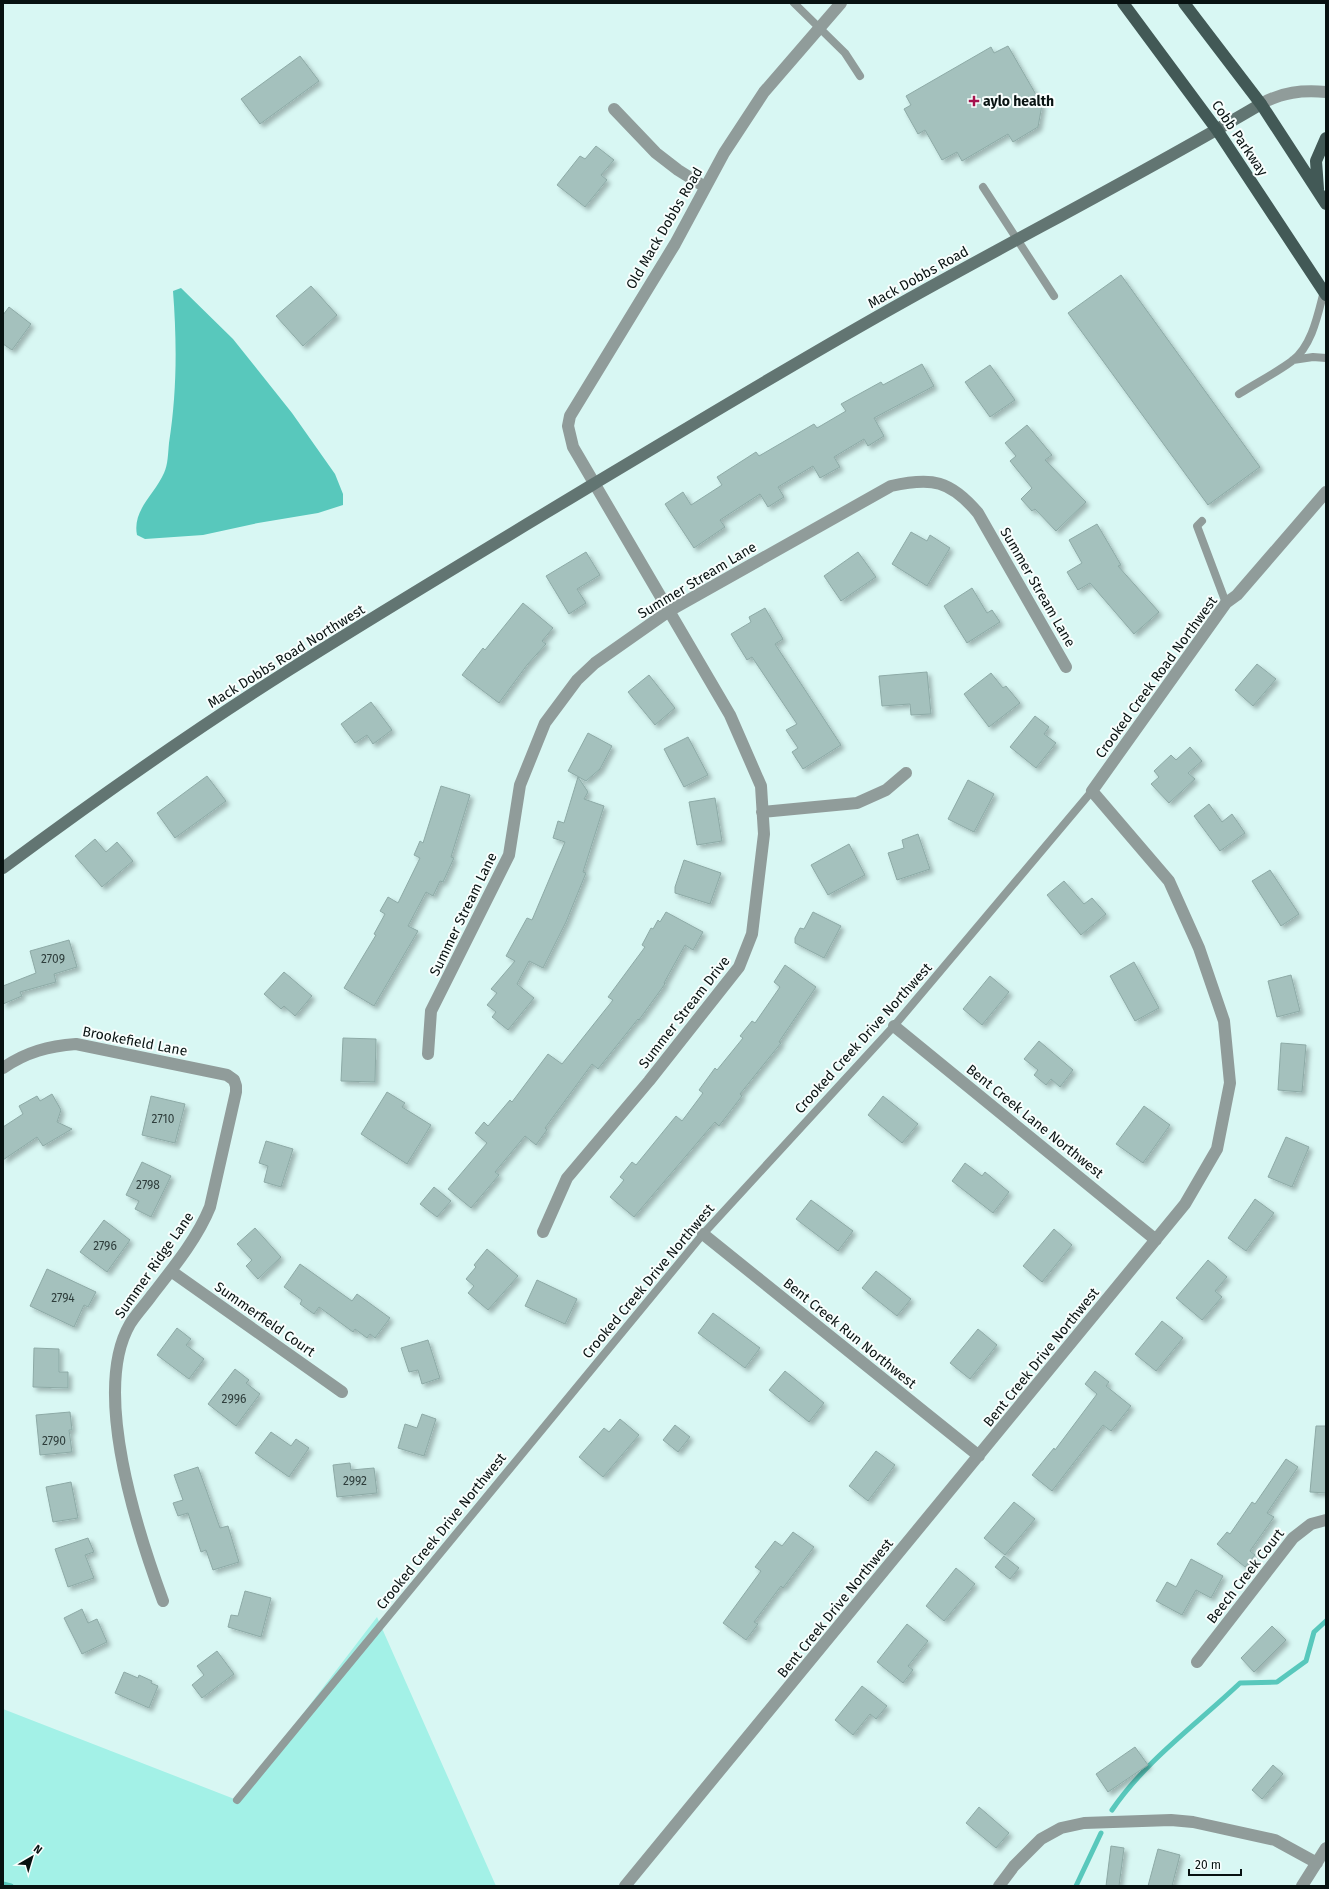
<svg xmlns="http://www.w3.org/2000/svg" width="1329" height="1889" font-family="'Fira Sans',sans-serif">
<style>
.green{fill:#a3f1e7}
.water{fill:#58c8bc}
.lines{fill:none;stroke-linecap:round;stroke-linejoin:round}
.stream{stroke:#58c8bc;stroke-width:5}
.building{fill:#a4c1bd;stroke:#8daaa6;filter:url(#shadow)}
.lane{stroke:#909c9a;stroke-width:8}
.street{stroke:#909c9a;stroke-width:12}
.secondary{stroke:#627572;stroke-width:12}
.primary{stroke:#425956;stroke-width:12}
.poi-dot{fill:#a5114c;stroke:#f8fefd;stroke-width:1.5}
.labels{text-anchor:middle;stroke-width:4;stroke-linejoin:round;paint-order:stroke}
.number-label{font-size:12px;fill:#2f3e3c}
.poi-label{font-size:14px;font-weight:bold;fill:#081211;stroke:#f8fefd;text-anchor:start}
.street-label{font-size:14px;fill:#081211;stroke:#f8fefd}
</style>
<defs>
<filter id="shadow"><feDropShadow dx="3.5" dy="3.5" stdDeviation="2" flood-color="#0004"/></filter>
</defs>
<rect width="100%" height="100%" fill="#d8f7f3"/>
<!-- green -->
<path class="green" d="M377,1617L496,1886H3V1709L237,1800Z"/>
<!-- water -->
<path class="water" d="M181,288L233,339L292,413L335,474L343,494V505L318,513L258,523L203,535L145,539L137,535C132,510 155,494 164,473C168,465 168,453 169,443C177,393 177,342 173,291Z"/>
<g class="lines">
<!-- stream -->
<path class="stream" d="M1112,1810C1146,1760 1197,1724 1240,1683L1277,1682L1306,1661L1314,1632L1326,1621
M3,1884L11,1886
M1076,1886L1101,1833"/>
</g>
<!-- building -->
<path class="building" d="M1008,46L1042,105L1038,127L1013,142L1008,134L962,161L957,152L942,160L925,130L918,134L904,109L911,105L906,96L991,47L994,53Z
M300,56L319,81L260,124L241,99Z
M596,146L614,160L601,175L607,180L585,207L557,185L580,156L585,159Z
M1121,275L1260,467L1208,505L1068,313Z
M311,286L337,315L303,346L276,316Z
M9,307L31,324L12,350L3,344V315Z
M922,364L934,386L874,418L884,436L868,446L864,439L834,457L840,467L820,478L813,466L778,487L784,497L768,507L760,494L720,520L725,527L694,548L665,504L683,492L691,505L722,485L717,477L756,452L759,456L814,424L817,428L846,411L841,404L881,382L883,385Z
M990,365L1015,400L990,417L965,382Z
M1027,425L1052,455L1045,460L1086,502L1056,531L1035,509L1032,511L1021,499L1032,488L1010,461L1016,456L1005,443Z
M1097,524L1121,565L1118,566L1159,612L1134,634L1090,583L1078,590L1067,572L1082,563L1069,540Z
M911,532L927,541L930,535L950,548L927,586L892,564Z
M586,552L600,575L577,589L586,603L569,614L546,576Z
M858,552L876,577L841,601L824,576Z
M972,588L987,613L992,610L1000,622L967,643L944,606Z
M523,603L553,628L542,641L546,644L527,665L499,703L462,675L483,648L485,650Z
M765,608L783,639L775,644L841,745L803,769L792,752L798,748L786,730L797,724L752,657L747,660L731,634L751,622L749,617Z
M1257,664L1276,679L1253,706L1235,690Z
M927,672L931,714L911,715L910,704L882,706L879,676Z
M991,673L1003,688L1006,686L1020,703L989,727L964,694Z
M649,675L675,708L655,725L628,692Z
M371,702L392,730L373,744L367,735L355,743L341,724Z
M1035,716L1049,727L1044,734L1056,743L1036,768L1010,747Z
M588,733L612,746L600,769L586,781L568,771Z
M688,737L708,775L684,787L664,749Z
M1190,747L1202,761L1188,773L1195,779L1169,803L1151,784L1159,777L1154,771L1171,755L1176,760Z
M207,776L226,801L175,838L157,813Z
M578,777L588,792L584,799L604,806L583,872L586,873L566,922L543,968L529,961L517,984L534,998L508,1030L492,1017L496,1012L487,1005L497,993L491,989L515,961L506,956L527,918L532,920L565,842L553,838L558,821L564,823Z
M968,780L994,794L974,832L948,819Z
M441,786L470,795L451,857L454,858L443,882L440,881L433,896L426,892L408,926L418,931L374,1006L344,988L376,935L374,934L385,914L380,911L388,897L398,903L420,858L414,855L420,841L423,843Z
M715,798L722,841L697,845L689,802Z
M1209,804L1222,822L1232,814L1245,833L1220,851L1194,816Z
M918,834L930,869L897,880L888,853L904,848L902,840Z
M95,839L106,852L117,842L133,861L102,887L75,856Z
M849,844L865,875L828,895L811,865Z
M684,860L721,873L710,904L675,893V887Z
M1270,870L1299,914L1281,926L1252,881Z
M1064,881L1084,904L1092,898L1106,914L1081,935L1047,895Z
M666,912L703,932L693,950L685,945L664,983L665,984L639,1020L638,1019L598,1069L592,1064L545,1128L547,1130L536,1145L525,1136L495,1172L499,1175L471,1208L448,1189L487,1143L475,1133L484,1122L488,1126L510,1100L512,1102L548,1054L562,1064L613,1000L608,997L645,947L642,945L651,928L653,929L658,920L660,922Z
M813,912L841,926L824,958L795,943V938L800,928L804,929Z
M69,940L77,967L54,974L56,982L20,992L22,996L3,1004V986L36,973L30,951Z
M1134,962L1159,1008L1135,1021L1110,976Z
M785,965L816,987L779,1042L781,1043L740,1094L742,1096L719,1126L715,1122L634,1217L610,1197L624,1180L620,1177L632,1162L636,1165L676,1116L682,1121L703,1093L699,1090L715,1068L717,1070L743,1038L740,1036L752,1021L755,1023L780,987L774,982Z
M284,972L312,996L295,1016L284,1006L281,1009L264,994Z
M1291,975L1300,1011L1277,1017L1268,981Z
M990,976L1009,992L982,1025L963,1009Z
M343,1038L376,1039L375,1082L341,1081Z
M1039,1041L1073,1070L1060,1087L1051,1079L1046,1085L1034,1075L1038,1070L1024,1059Z
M1281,1043L1306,1045L1302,1092L1278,1090Z
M387,1092L405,1103L402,1107L431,1125L407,1164L361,1134Z
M52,1094L61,1110L57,1122L72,1129L43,1146L37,1137L3,1160V1127L23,1114L19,1106L37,1096L40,1101Z
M151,1096L185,1104L175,1143L142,1135Z
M883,1096L918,1124L902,1143L868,1115Z
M1144,1106L1170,1125L1143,1163L1116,1144Z
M1286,1137L1309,1147L1292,1187L1268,1177Z
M266,1141L293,1149L281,1187L264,1182L268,1166L259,1163Z
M142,1162L171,1176L151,1217L135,1209L139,1201L126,1195Z
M965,1163L982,1176L985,1172L1009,1192L993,1213L952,1181Z
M434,1187L451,1201L437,1217L420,1204Z
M1255,1199L1274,1213L1246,1251L1228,1238Z
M811,1200L853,1231L838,1251L796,1219Z
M104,1220L130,1240L107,1272L80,1252Z
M255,1228L281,1257L258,1279L246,1266L252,1260L237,1244Z
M1054,1229L1072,1245L1042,1282L1023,1266Z
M487,1249L518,1276L488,1310L468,1293L474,1286L466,1279L476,1267L474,1265Z
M1208,1260L1227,1277L1215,1291L1222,1297L1202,1320L1176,1298Z
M300,1264L352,1301L357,1294L390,1318L375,1338L370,1334L367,1338L355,1329L353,1332L319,1307L314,1314L300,1304L302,1300L284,1287Z
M47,1269L96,1292L88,1307L84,1305L74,1327L30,1306Z
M876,1271L911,1299L897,1316L862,1288Z
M537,1280L577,1299L565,1324L525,1306Z
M713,1313L760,1348L745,1368L698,1333Z
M1162,1321L1183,1338L1156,1371L1135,1354Z
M177,1328L191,1339L186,1345L204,1359L189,1379L157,1355Z
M978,1329L997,1345L970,1379L950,1363Z
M428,1340L440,1378L422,1384L418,1370L409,1372L401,1348Z
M34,1348L59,1349V1372H68V1388L33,1387Z
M235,1369L249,1380L246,1383L260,1394L236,1426L208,1404Z
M785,1371L824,1403L809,1422L769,1390Z
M1095,1371L1109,1382L1106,1386L1131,1406L1111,1431L1103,1425L1052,1491L1032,1475L1054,1448L1055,1450L1097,1394L1085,1384Z
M70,1412L72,1430H69L72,1452L40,1455L36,1415Z
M422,1414L436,1419L424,1456L398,1448L405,1424L417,1428Z
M620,1419L639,1435L603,1477L579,1457L604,1428L609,1432Z
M675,1425L690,1437L678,1452L663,1440Z
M1316,1426H1326V1493L1310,1492Z
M271,1432L291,1446L296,1439L309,1448L289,1477L255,1453Z
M876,1451L895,1465L868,1501L849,1486Z
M1286,1459L1298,1467L1267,1513L1274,1517L1250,1551L1255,1555L1245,1567L1217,1544L1227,1532L1230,1534L1252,1502L1255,1504Z
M350,1463L351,1470L374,1468L377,1493L337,1497L333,1465Z
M198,1467L220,1528L228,1526L239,1562L213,1570L206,1550L201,1552L188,1513L178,1516L173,1503L183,1500L174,1475Z
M71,1482L78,1518L53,1522L46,1487Z
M1014,1502L1035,1519L1005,1555L984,1538Z
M793,1532L814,1547L783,1588L781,1586L754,1622L758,1624L746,1640L723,1623L761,1571L755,1567L775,1541L782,1546Z
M88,1538L94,1552L85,1555L94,1578L68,1587L55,1549Z
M1004,1556L1019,1568L1010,1579L995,1567Z
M1191,1559L1223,1576L1211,1598L1196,1590L1182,1615L1156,1601L1167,1582L1176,1587Z
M956,1568L975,1584L944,1621L926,1606Z
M245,1591L271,1598L261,1637L228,1627L231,1615L238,1616Z
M82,1609L88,1623L97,1619L107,1642L82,1654L64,1618Z
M907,1624L928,1641L908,1666L913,1670L903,1683L877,1662Z
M1272,1626L1286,1640L1254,1672L1241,1658Z
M217,1651L234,1674L202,1698L192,1685L204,1675L197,1666Z
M124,1672L138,1678L139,1675L152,1681L151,1683L158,1686L149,1708L115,1693Z
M862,1686L887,1706L876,1719L870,1714L853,1735L835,1720Z
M1135,1747L1148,1765L1108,1792L1096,1774Z
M1273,1765L1283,1774L1262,1799L1252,1790Z
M979,1807L1009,1833L996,1848L966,1823Z
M1111,1846L1124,1848L1119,1886H1106Z
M1158,1849L1180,1855L1172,1886H1148Z"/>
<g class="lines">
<!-- lane -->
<path class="lane" d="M794,3L845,53L860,76
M983,187L1054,296
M1293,360L1313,357L1326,358
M1239,394C1256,383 1276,373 1292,361C1312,346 1318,314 1324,291
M1202,521L1197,526L1226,603
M237,1800L703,1234L894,1026L1092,791"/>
<!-- street -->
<path class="street" d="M1261,104C1282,92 1302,90 1326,92
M614,109L656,153L678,170L705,187
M762,812L857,803L886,790L906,773
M894,1026L1156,1240
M428,1054L431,1011L509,855L520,785L545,723L577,680L595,663L669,611L891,486C932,477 950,480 978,513L1066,667
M3,1068C26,1052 49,1046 76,1044L227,1075L234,1080L236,1086V1092L210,1207C197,1239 173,1268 152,1295C145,1305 136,1314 130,1324C91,1391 138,1533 163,1601
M543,1232L567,1178L649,1081L739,967L752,934L764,834L761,786L730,715L573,447L568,426L570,416L675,244L724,153L764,92L841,3
M703,1234L979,1456
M171,1271L342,1392
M1197,1662L1293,1538L1311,1524L1326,1520
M625,1886L1185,1204L1217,1149L1230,1083L1224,1021L1199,948L1169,881L1092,791L1226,603L1237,595L1326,492
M999,1886L1014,1866L1041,1839L1061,1828L1084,1823L1171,1820L1193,1822L1275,1840L1317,1863
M1302,1886L1326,1848"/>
<!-- secondary -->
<path class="secondary" d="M3,868C96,799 191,732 289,670C389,607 491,546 592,485C696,423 799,360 905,301C1023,235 1144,173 1261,104"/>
<!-- primary -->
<path class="primary" d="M1123,3L1217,130L1326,295
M1184,3L1261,104L1326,204
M1318,189L1316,161L1326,138"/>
</g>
<!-- markers -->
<path class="poi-dot" d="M972 95h4v4h4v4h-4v4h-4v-4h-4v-4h4z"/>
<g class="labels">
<!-- number labels -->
<g class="number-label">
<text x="53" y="963">2709</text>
<text x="163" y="1123">2710</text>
<text x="148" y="1189">2798</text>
<text x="105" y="1250">2796</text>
<text x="63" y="1302">2794</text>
<text x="234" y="1403">2996</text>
<text x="54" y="1445">2790</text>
<text x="355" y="1485">2992</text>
</g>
<!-- poi labels -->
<g class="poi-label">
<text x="983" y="106">aylo health</text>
</g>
<!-- street labels -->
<g class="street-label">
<text transform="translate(1240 138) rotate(56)" y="5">Cobb Parkway</text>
<text transform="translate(664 228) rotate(-60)" y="5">Old Mack Dobbs Road</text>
<text transform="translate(918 277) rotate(-29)" y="5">Mack Dobbs Road</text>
<text transform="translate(697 580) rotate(-31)" y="5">Summer Stream Lane</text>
<text transform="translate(1038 587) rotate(60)" y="5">Summer Stream Lane</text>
<text transform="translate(286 656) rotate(-32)" y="5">Mack Dobbs Road Northwest</text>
<text transform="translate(1156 677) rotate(-54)" y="5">Crooked Creek Road Northwest</text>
<text transform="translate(463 914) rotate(-64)" y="5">Summer Stream Lane</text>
<text transform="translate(684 1012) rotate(-52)" y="5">Summer Stream Drive</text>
<text transform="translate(863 1038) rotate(-48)" y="5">Crooked Creek Drive Northwest</text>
<text transform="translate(135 1041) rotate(11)" y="5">Brookefield Lane</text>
<text transform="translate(1035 1121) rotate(39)" y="5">Bent Creek Lane Northwest</text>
<text transform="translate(154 1265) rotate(-55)" y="5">Summer Ridge Lane</text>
<text transform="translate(648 1281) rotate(-50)" y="5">Crooked Creek Drive Northwest</text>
<text transform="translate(265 1319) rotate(35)" y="5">Summerfield Court</text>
<text transform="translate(850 1333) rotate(39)" y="5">Bent Creek Run Northwest</text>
<text transform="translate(1041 1357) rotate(-51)" y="5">Bent Creek Drive Northwest</text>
<text transform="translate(441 1531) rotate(-51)" y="5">Crooked Creek Drive Northwest</text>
<text transform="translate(1245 1576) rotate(-52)" y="5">Beech Creek Court</text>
<text transform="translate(835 1608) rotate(-51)" y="5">Bent Creek Drive Northwest</text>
</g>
</g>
<!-- border -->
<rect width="1329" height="1889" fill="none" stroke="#081211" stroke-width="8"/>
<!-- north arrow -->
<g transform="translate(32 1857) rotate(38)" stroke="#f8fefd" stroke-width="3" paint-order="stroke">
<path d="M0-3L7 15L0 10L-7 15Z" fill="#081211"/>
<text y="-6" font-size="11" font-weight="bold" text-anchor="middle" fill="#081211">N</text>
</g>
<!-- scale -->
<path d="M1189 1869v6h52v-6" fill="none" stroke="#081211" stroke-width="2"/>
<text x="1195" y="1869" font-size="12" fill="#081211" stroke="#f8fefd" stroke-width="3" paint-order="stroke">20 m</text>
</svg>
